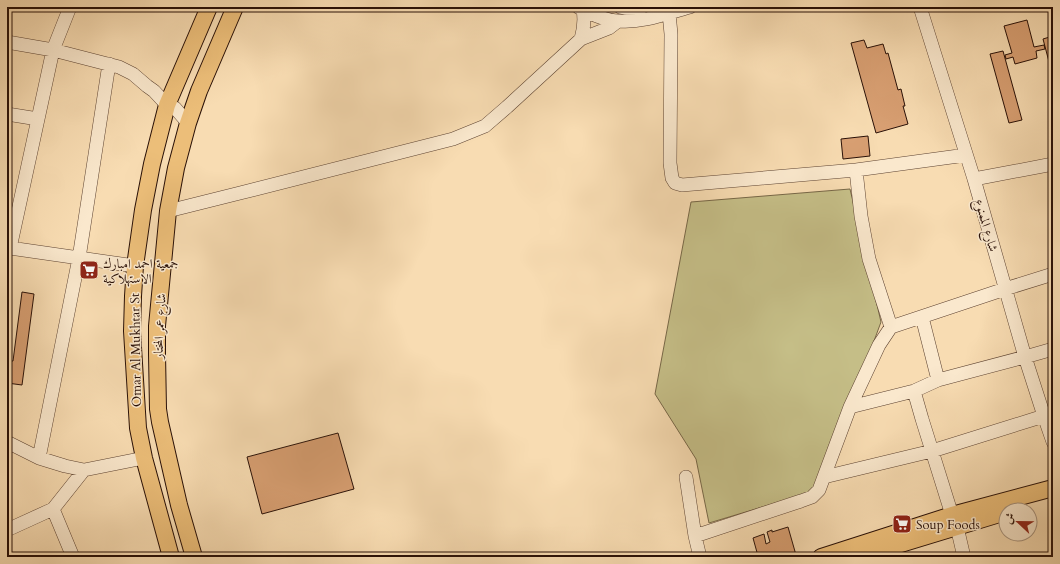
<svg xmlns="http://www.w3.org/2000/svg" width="1060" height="564" font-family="Cardo,Amiri,serif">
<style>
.green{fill:#c5be87;stroke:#776747}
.building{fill:#d89f72;stroke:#291007}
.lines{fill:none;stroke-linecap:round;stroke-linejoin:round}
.minor-casing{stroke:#5d4332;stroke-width:14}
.major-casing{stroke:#291007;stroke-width:18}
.minor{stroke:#fae8cd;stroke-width:13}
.major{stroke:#ecbe79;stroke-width:16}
.labels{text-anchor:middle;stroke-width:3;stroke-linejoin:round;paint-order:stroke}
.street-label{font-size:13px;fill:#291007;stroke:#fae8cd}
.poi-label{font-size:13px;fill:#291007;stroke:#fae8cd;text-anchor:start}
</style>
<rect width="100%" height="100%" fill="#f8dcb2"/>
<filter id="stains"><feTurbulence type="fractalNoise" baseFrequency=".005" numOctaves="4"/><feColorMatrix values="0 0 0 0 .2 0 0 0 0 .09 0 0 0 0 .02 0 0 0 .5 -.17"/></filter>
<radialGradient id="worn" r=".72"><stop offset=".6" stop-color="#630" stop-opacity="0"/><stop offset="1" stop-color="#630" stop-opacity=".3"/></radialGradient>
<!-- green -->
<path class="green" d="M850,189L881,322L819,490L709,523L696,459L655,394L691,202Z"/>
<!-- building -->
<path class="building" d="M1027,20L1034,47L1044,45L1045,49L1036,51L1037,58L1015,64L1013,57L1006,59L1005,55L1012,53L1004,26Z
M1053,36V77L1043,39Z
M864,40L867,48L883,44L886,54L888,53L898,90L901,89L905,106H903L908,124L876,133L851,43Z
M1003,51L1022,120L1009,123L990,54Z
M868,136L870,156L843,159L841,139Z
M22,292L34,294L22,385L7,383V361H13Z
M338,433L354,489L262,514L247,457Z
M788,527L796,555L790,557H759L758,556L753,538L764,534L766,544L770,542L767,532L772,530V532Z"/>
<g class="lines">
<!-- minor casing -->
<g class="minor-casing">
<path id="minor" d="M578,7C589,13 607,21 619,21C644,23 667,13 690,7
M620,7L626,8L642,7
M920,7L974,179L1025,357L1044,416L1053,442
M669,13L671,34L670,163L672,178L675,183L682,185L856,170L966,155
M581,39C584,28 585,20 583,10
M7,42L53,50L119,67L133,74L147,86L154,91L167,105L175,108L188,123
M7,114L38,119
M856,170L861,216L869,259L891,327
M974,179L1053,164
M168,211L240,193L453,139L485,126L507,107L581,39L609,28L618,21
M7,248H10L53,50L70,7
M10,248L135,266
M922,317L938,380
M914,391L922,419L952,515
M850,407L914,391L938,380L1025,357L1053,349
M7,442L39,458L65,466L84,470L144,458
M39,458L79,258L109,64
M686,477L695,536L700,557
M824,477L932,451L1044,416
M53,509L73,557
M957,527L964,557
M7,530L53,509L84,470
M695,536L801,501L812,497L819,490L850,407L879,345L891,327L1005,289L1053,274"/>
</g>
<!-- major casing -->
<g class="major-casing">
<path id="major" d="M171,557L144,458L138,428L132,331L133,296L135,266L143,210L152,164L167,105L209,7
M194,557L179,505L160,422L158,409L157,354V326L168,211L176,168L188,123L199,91L235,7
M821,557L952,515L1053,488
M858,557L1006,512"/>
</g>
<!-- minor -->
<use href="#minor" class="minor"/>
<!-- major -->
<use href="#major" class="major"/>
</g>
<!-- icons -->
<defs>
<g id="supermarket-square" transform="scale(1)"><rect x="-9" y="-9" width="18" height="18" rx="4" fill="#8f2418" stroke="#fae8cd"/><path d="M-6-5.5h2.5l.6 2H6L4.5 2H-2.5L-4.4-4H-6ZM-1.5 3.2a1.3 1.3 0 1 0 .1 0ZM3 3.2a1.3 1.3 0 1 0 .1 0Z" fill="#fff"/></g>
</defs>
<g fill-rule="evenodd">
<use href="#supermarket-square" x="89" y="270"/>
<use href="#supermarket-square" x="902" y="524"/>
</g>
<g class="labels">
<!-- street labels -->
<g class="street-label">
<text transform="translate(987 225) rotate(74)" y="5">شارع الممنوع</text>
<text transform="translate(159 326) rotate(-87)" y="5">شارع عمر المختار</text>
<text transform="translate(135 350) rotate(-91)" y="5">Omar Al Mukhtar St</text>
</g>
<!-- poi labels -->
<g class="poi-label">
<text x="103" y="268">جمعية احمد امبارك<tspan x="103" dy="15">الاستهلاكية</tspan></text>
<text x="916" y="529">Soup Foods</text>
</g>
</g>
<!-- margin -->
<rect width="1060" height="564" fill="none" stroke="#f8dcb2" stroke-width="24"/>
<rect x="8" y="8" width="1044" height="548" fill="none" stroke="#291007" stroke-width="2"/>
<rect x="12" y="12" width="1036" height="540" fill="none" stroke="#291007"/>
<!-- north arrow -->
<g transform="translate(1018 522) rotate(292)"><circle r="19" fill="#fae8cd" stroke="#a6927e"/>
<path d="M0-3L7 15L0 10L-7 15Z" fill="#8f2418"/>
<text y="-6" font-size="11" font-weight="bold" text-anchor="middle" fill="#291007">ش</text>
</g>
<rect width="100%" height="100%" filter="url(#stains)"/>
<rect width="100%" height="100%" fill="url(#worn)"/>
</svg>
